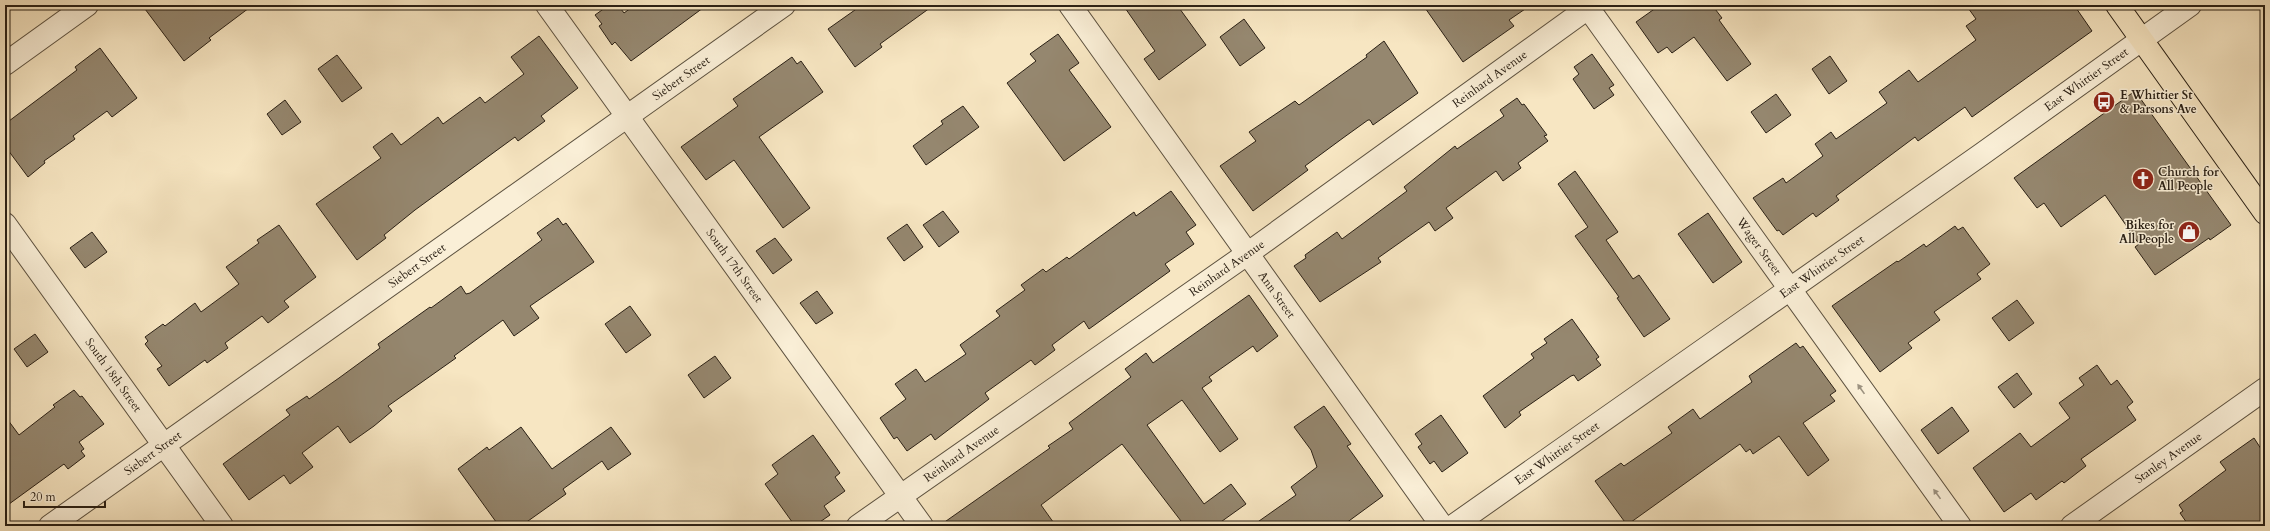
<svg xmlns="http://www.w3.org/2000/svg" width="2270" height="531" font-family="Cardo,serif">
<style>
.building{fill:#95876f;stroke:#2a2015}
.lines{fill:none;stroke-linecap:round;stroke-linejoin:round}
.minor-casing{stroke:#5d5240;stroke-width:24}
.major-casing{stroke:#2a2015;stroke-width:24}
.minor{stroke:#faefd7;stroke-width:22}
.major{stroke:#f7e6c2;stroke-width:22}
.oneway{fill:#9c9280}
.labels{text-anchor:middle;stroke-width:3;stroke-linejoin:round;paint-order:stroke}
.street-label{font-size:12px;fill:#2a2015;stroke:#faefd7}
.poi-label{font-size:12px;font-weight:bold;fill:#2a2015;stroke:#faefd7;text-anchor:start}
</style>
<rect width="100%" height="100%" fill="#f7e6c2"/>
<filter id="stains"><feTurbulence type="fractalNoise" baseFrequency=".005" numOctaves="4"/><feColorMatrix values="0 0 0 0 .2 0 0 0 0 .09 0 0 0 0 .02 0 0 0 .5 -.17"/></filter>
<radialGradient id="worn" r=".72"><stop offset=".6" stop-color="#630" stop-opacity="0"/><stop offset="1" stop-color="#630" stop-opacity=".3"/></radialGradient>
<!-- building -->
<path class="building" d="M142,5H253L209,38L211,40L184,61Z
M609,5H618L624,13L635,5H707L631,61L615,42L612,45L599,26L602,24L595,15Z
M862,5H934L880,44L882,47L855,67L828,29Z
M1123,5H1177L1206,45L1159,80L1144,59L1155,51Z
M1423,5H1531L1509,20L1514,26L1463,62Z
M1660,5H1712L1722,18L1719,20L1751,64L1727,81L1694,37L1672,53L1667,47L1658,53L1636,22Z
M1966,5H2074L2092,31L1972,117L1965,107L1918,141L1915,137L1836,196L1839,200L1816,217L1813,213L1783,235L1779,230L1777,231L1753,198L1783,178L1786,183L1823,156L1815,144L1831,132L1836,139L1887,103L1879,92L1909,70L1918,82L1976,40L1966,26L1976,19Z
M1244,19L1265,48L1240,66L1220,37Z
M1058,34L1079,63L1069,70L1111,127L1064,161L1007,83L1036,61L1030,54Z
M539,36L578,88L541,116L545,121L518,141L515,137L415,210L384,235L386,238L357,260L316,204L381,158L373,147L392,133L401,145L438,117L443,124L480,97L485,103L524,74L511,57Z
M1384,41L1418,93L1373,125L1370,120H1368L1343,138L1305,166L1308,170L1253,211L1220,166L1256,141L1249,132L1295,101L1299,105L1367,57L1366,55Z
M100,48L137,98L112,117L107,111L73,136L75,139L44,161L45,163L28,177L5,146V124L77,70L75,67Z
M1592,54L1614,85L1609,88L1614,95L1594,109L1573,79L1579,74L1574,67Z
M337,55L362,88L342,102L318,69Z
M1830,56L1847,81L1829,94L1812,69Z
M792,57L797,64L801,61L823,92L759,137L810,208L783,228L734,160L706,180L681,147L738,106L733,99Z
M2135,91L2231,225L2210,240L2209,238L2155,275L2135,247L2139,244L2105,195L2061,227L2044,203L2037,208L2014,178Z
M1776,94L1791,115L1766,133L1751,112Z
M1517,98L1522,105L1524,104L1547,135L1544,136L1548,141L1518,163L1521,168L1503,181L1496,171L1446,208L1453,218L1435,231L1429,222L1378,258L1381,262L1320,302L1294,266L1306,258L1305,255L1337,232L1342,239L1407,191L1404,187L1455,146L1457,149L1504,116L1500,110Z
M285,100L301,122L282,135L267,114Z
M963,106L979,127L926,165L913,146L943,124L941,121Z
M1575,171L1618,232L1606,240L1633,279L1639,275L1670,319L1644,337L1617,298L1619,297L1575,236L1588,227L1558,184Z
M1171,191L1196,225L1186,232L1194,244L1165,264L1170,271L1089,329L1084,321L1052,345L1055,350L1035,365L1031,360L985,393L989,399L935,440L931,434L907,451L897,437L894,439L880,418L906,399L895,384L916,369L925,382L966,354L960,345L1000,316L996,311L1025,290L1021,285L1043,269L1046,272L1067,257L1069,259L1134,212L1136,216Z
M943,211L959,232L939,247L923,225Z
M1708,213L1742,262L1713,283L1678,234Z
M558,218L563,225L566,223L594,262L530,306L539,318L514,336L503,320L454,356L456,358L388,406L392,411L374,426L350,443L338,426L302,453L313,467L290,484L284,475L249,500L223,464L290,415L286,410L307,396L309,399L339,378L380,348L378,344L430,307L431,308L461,286L466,294L470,293L542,240L537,233Z
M907,224L923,247L904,261L887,238Z
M279,225L316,277L284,301L289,307L268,323L262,316L225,343L228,348L207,363L205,360L169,386L157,369L162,366L145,344L148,341L145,337L163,324L165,326L195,303L201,312L239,284L226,267L259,243L257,240Z
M1955,226L1958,230L1963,227L1990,264L1977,274L1981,279L1934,312L1940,320L1908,343L1912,348L1880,372L1832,306L1897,261L1898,262L1924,244L1926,247Z
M92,232L107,252L85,268L70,248Z
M775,238L792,260L773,274L756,251Z
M817,291L833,313L816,324L800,303Z
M1249,295L1278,336L1257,352L1253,346L1209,377L1212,381L1202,388L1238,439L1220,452L1182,400L1147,425L1204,504L1231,484L1246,504L1218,524L1219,526H1174L1181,521L1122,444L1041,505L1056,526H939L1050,448L1048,446L1073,429L1069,423L1131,377L1125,369L1146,353L1153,363Z
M2017,300L2034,323L2009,341L1992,318Z
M630,306L651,335L626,353L605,324Z
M1572,319L1599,357L1596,359L1601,365L1578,381L1574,375L1571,376L1519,412L1521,415L1505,428L1483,396L1534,358L1531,354L1547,343L1544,339Z
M35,334L48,352L27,367L14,349Z
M1796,343L1800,348L1803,346L1836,391L1830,395L1835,401L1803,423L1829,460L1808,476L1779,436L1753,454L1750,449L1746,452L1740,444L1627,525L1595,481L1621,463L1624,466L1672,433L1668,427L1693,409L1700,419L1752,382L1749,376Z
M715,356L731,378L704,398L688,375Z
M2097,365L2111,385L2117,380L2133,402L2127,407L2136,420L2081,459L2086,466L2064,483L2062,481L2036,500L2031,493L2004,512L1973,468L2020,433L2031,447L2070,418L2059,403L2084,385L2079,378Z
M2017,373L2032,394L2014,408L1998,387Z
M74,390L80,397L82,396L104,424L79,442L84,449L81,451L85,456L68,469L64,464L5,507V416L19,435L55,407L53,405Z
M1324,406L1351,444L1347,446L1383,496L1342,526H1252L1296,495L1291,487L1317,467L1311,450L1294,427Z
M1952,407L1969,431L1938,454L1921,430Z
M1441,415L1468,453L1442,472L1434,461L1430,464L1418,447L1422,444L1415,434Z
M521,427L552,469L611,427L631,454L608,470L602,461L563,489L566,494L521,526H499L458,469L487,447L489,450Z
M813,435L840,473L835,477L845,491L824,506L830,515L814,526H795L765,484L778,474L772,465Z
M2254,438L2265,455V526H2189L2180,513L2183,511L2179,505L2226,470L2220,462Z"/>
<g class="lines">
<!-- minor casing -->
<g class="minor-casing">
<g id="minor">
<path id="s1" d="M547,5L922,526"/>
<path id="s2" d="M1070,5L1442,526"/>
<path id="s3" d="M1586,5L1960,526"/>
<path d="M5,64L87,5"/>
<path id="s4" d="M5,224L222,526"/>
<path id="s5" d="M50,526L784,5"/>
<path id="s6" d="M858,526L1247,254L1592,5"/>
<path id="s7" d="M1453,526L1982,154L2190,5"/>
<path id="s8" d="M2072,526L2265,389"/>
</g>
</g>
<!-- major casing -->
<g class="major-casing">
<path id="major" d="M2117,5L2265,213"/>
</g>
<!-- minor -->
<use href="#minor" class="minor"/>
<!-- major -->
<use href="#major" class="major"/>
</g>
<!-- one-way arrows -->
<defs><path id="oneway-solid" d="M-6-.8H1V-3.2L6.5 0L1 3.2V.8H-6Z"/></defs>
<g class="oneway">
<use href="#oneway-solid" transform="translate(1861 389) rotate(-125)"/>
<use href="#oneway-solid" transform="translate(1937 494) rotate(-126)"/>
</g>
<!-- icons -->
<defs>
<g id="bus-disc" transform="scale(1.15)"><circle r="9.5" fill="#8f2418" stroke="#faefd7"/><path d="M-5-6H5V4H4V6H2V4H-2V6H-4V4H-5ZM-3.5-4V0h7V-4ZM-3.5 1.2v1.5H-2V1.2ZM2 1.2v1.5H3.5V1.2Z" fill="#fff"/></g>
<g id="church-disc" transform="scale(1.15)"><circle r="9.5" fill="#8f2418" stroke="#faefd7"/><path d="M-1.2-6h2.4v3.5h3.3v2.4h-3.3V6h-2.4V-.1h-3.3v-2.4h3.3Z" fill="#fff"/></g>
<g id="shop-disc" transform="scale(1.15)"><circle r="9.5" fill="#8f2418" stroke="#faefd7"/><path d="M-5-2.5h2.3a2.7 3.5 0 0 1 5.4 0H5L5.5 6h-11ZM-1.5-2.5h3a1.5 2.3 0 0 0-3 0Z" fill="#fff"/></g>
</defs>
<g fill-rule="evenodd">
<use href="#bus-disc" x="2104" y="102"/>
<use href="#church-disc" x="2143" y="179"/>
<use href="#shop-disc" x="2189" y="232"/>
</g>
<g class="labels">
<!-- street labels -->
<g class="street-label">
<text dy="4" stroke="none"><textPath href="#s5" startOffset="774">Siebert Street</textPath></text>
<text dy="4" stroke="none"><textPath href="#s6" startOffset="774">Reinhard Avenue</textPath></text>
<text dy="4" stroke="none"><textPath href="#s7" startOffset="775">East Whittier Street</textPath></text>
<text dy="4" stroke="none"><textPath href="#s3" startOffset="297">Wager Street</textPath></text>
<text dy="4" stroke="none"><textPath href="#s5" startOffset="450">Siebert Street</textPath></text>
<text dy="4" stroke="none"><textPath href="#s1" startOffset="321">South 17th Street</textPath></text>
<text dy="4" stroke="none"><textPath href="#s7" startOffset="451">East Whittier Street</textPath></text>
<text dy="4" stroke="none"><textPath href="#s6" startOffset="450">Reinhard Avenue</textPath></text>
<text dy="4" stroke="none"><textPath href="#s2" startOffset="356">Ann Street</textPath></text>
<text dy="4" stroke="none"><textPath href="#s4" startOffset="186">South 18th Street</textPath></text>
<text dy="4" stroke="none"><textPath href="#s5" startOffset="126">Siebert Street</textPath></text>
<text dy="4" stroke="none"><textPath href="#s7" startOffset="127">East Whittier Street</textPath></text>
<text dy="4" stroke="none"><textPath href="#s6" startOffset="126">Reinhard Avenue</textPath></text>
<text dy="4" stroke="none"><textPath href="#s8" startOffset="118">Stanley Avenue</textPath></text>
</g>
<!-- poi labels -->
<g class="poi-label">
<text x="2120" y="99">E Whittier St<tspan x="2120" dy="14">&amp; Parsons Ave</tspan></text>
<text x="2158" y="176">Church for<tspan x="2158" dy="14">All People</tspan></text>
<text x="2174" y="229" text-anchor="end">Bikes for<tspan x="2174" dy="14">All People</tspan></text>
</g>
</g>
<!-- margin -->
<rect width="2270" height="531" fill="none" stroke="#f7e6c2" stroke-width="20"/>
<rect x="6" y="6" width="2258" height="519" fill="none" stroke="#2a2015" stroke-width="2"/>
<rect x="10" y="10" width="2250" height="511" fill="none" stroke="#2a2015"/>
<!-- scale -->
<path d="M24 501v6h81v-6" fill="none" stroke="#2a2015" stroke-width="2"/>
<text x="30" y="501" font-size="12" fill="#2a2015" stroke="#faefd7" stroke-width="3" paint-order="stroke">20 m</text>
<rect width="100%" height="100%" filter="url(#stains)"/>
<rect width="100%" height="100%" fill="url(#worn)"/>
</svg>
